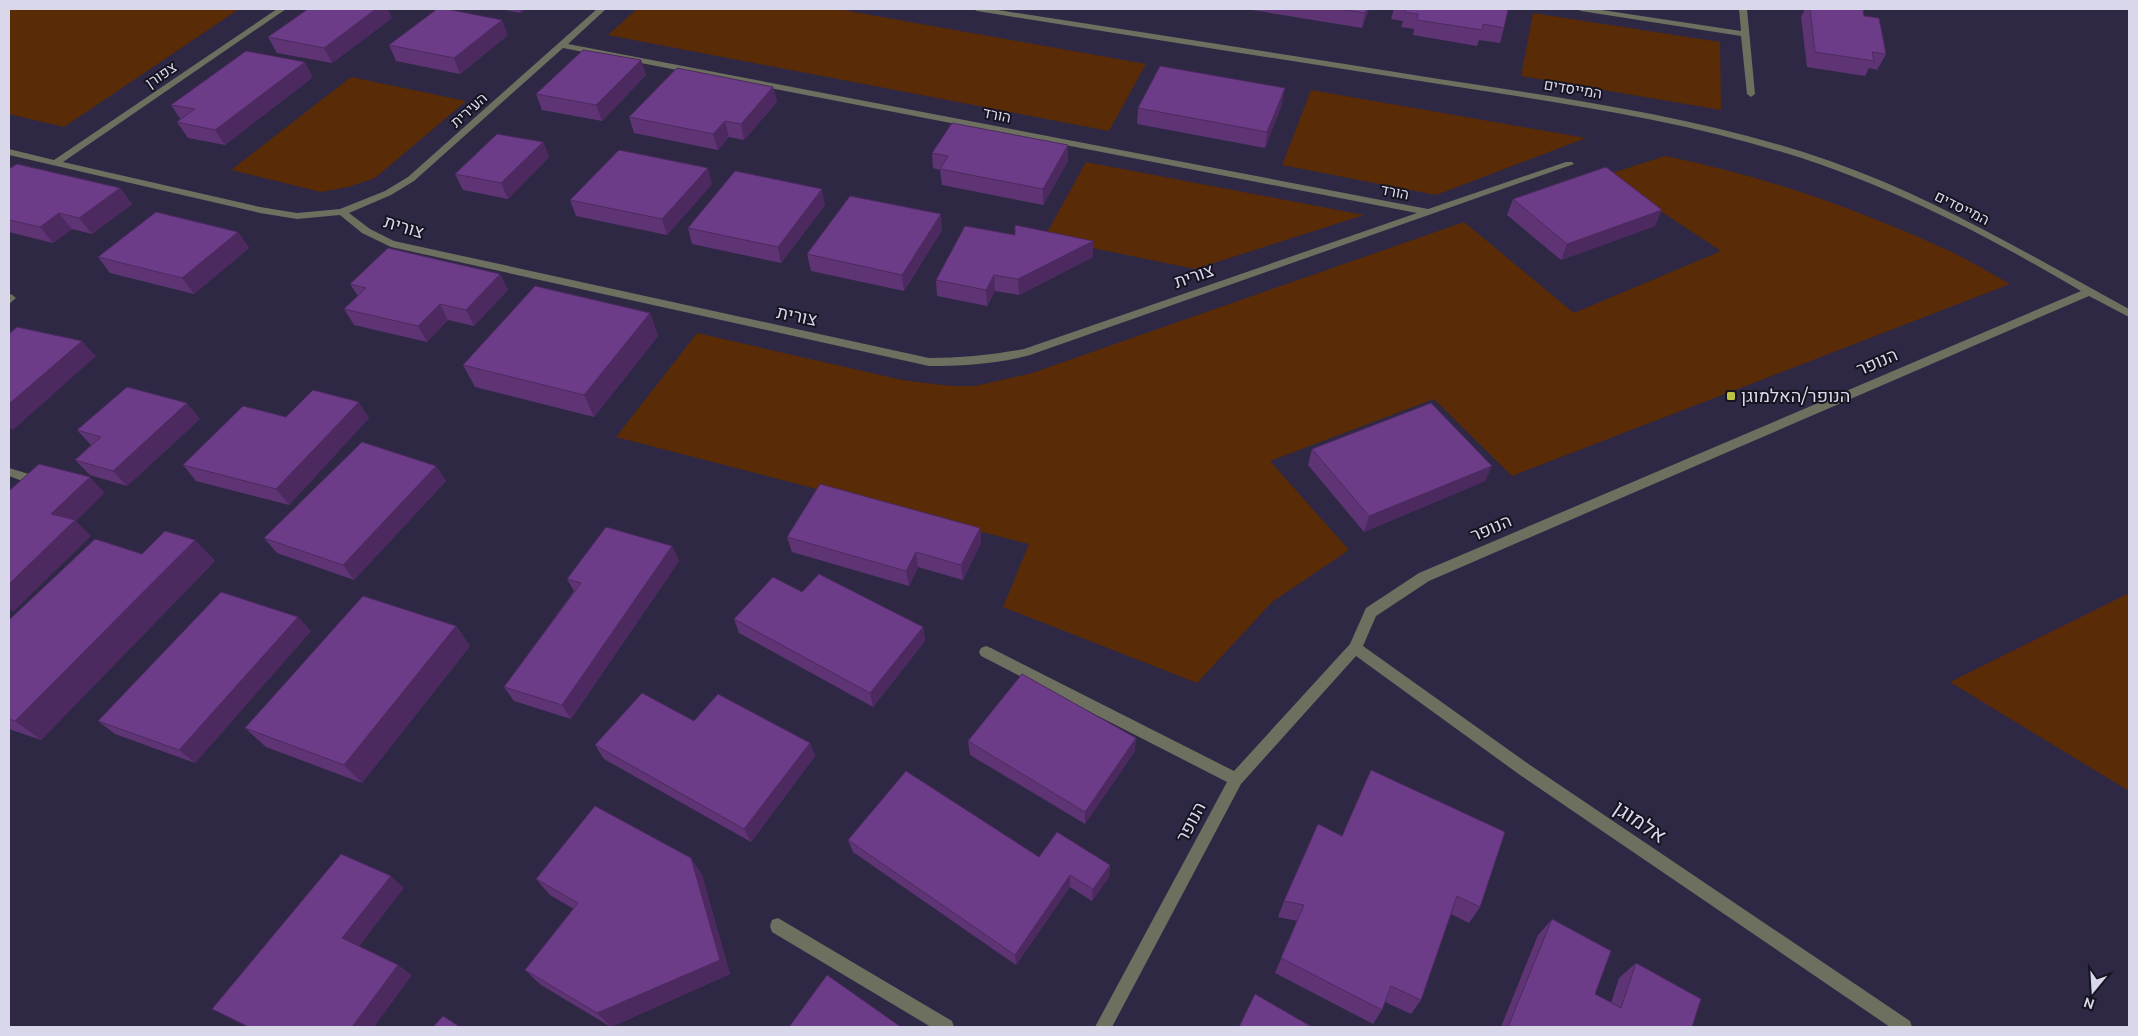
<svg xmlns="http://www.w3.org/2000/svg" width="2138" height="1036" font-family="Ubuntu,Heebo,sans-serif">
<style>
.green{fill:#592b07}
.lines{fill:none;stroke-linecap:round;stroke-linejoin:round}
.minor{fill:#6d6f5f;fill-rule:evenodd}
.wall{fill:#5e3475}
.shaded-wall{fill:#4c2a5f}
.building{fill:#6d3c88;stroke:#4c2a5f}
.poi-dot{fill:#bac046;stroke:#161421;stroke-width:2}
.labels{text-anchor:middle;stroke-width:4;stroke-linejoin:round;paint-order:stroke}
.far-street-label{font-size:15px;fill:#d9d7ea;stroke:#161421}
.street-label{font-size:18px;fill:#d9d7ea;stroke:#161421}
.poi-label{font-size:18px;fill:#d9d7ea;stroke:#161421;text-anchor:start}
.near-street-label{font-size:21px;fill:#d9d7ea;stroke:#161421}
</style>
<rect width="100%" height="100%" fill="#2e2845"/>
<!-- green -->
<path class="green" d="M9,9H239L64,127L9,114Z
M637,9H837L1146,64L1109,131L608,35Z
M1533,13L1720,42L1721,110L1521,76Z
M351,77L466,101L375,178L348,187L321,192L231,170Z
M1311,90L1586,138L1436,195L1282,165Z
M1665,156C1761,175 1854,208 1943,248C1966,258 1988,272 2010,284L1512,476L1434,399L1270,461L1349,550L1272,602L1197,683L1003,607L1029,544L616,437L697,333L902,380L951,386H975L1032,373L1464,222L1574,313L1721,251L1606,175Z
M1086,162L1364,215L1195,269L1044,238Z
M2129,593V791L1950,682Z"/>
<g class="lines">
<!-- minor -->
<path class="minor" d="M277,9H286L63,162L260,207L297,213L340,209L385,191L408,177L597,9H606L568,44L1428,209L1566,162H1572L1574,164L1030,355C998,364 962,366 929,366L391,247L362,233L340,215L297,219L260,213L9,155V149L54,160ZM563,48L1417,213L1024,349C993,355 961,358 929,358L394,241L370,229L349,213L391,195L414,181Z
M973,9H991C1140,32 1290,55 1439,79C1570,99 1704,117 1830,161C1938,199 2029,255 2129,309V317L2089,296L1429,581L1376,616L1363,646L1530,765L1910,1021L1912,1027H1890L1520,775L1356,656L1241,784L1112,1027H1095L1227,782L981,656L979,652L981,648L986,646L991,648L1234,771L1350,644L1366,608L1419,573L2081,291C1998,242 1913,197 1822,165C1698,122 1568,104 1439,84C1285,60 1131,36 977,11Z
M1577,9H1595L1741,31L1739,9H1747L1755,94L1751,97L1747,94L1741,36L1581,11Z
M11,294L16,298L9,304V295Z
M9,468L29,474L31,477L29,480L25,482L9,476Z
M778,918L952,1021L954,1027H931L772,932L770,926L772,920Z"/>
</g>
<!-- wall -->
<path class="wall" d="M499,9H526L521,13Z
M1246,9H1369L1362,28Z
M1394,9H1508L1504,28L1500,43L1479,40L1477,46L1413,35L1414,29L1401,27L1403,21L1391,19Z
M1805,9H1860L1864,16L1886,54L1877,70L1869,68L1865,76L1807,67L1801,17Z
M392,18L332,63L277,53L268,37Z
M508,35L460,74L396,61L389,45Z
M641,60L646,75L602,121L542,110L536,94Z
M313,77L225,145L188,138L177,122L181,120L171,105Z
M773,87L777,102L744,140L729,137L718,150L634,133L629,117Z
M1282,104L1265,148L1137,124L1138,108Z
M543,142L549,157L508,199L463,190L455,174Z
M1068,145V161L1043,205L942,185L940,170L933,168L932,153Z
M9,169L120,188L132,204L92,234L72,229L53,243L9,232Z
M712,184L667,235L576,216L570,200Z
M1513,199L1655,226L1561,260L1507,215Z
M825,205L781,263L692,244L688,228Z
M942,230L904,291L811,271L807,254Z
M238,232L249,248L194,294L110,273L98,257Z
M1015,235L1093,241V257L1019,295L995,291L987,306L937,296L936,280Z
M500,274L508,290L474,326L448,320L427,342L354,325L344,309L358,296L350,284Z
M650,313L658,336L594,417L475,387L463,365Z
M286,417L369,418L289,505L196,481L183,465Z
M200,419L127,486L90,475L75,460L91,445L77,430Z
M1312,449L1492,466L1485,481L1364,532L1308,465Z
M436,466L446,481L354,580L277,553L264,538Z
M980,528L981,543L963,580L918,567L909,586L792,552L787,537Z
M195,540L215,561L41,740L9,729V620L142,554Z
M672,546L679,561L571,719L514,701L504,687L574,591L567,579Z
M802,592L923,627L925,641L873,707L739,633L734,619Z
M298,617L311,631L195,763L115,734L98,721Z
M456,626L470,646L362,783L266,747L245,728Z
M694,721L810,743L815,756L751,842L604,759L595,745Z
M968,741L1135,751L1085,824L970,755Z
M1318,824L1480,907L1469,923L1451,914L1421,1000L1411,1014L1385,1002L1382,1010L1373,1024L1275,973L1297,921L1278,917L1284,901Z
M848,840L1039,857L1110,865L1109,877L1092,901L1070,887L1016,965L853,852Z
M691,858L702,875L730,974L611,1027L541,985L525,970L574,909L550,895L536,879Z
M1552,919L1595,994L1611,1003L1619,978L1636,963L1692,1027H1501L1538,935Z"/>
<!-- shaded-wall -->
<path class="shaded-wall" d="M376,9H388L392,18L332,63L324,48Z
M519,9H526L521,13Z
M1367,9H1369L1362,28L1365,13Z
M502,20L508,35L460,74L454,58Z
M641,60L646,75L602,121L596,105Z
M305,62L313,77L225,145L215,130Z
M773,87L777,102L744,140L741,124Z
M1285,88L1282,104L1265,148L1267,132Z
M725,121L729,137L718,150L713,134Z
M543,142L549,157L508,199L501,183Z
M1068,145V161L1043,205V189Z
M708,168L712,184L667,235L662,219Z
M120,188L132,204L92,234L79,218Z
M822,189L825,205L781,263L778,247Z
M1662,210L1655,226L1561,260L1567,244Z
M59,213L72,229L53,243L40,227Z
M941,214L942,230L904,291L902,275Z
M238,232L249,248L194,294L182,278Z
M1093,241V257L1019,295L1018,279Z
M500,274L508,290L474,326L466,310Z
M994,275L995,291L987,306L986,290Z
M440,304L448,320L427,342L418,326Z
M650,313L658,336L594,417L584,395Z
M82,341L96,356L13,430L9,427V404Z
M359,402L369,418L289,505L276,489Z
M187,403L200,419L127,486L113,471Z
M436,466L446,481L354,580L343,565Z
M1492,466L1485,481L1364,532L1369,516Z
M90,477L105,493L76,521L91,536L13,612L9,609V584L51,514Z
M980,528L981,543L963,580L961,565Z
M195,540L215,561L41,740L15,721Z
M672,546L679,561L571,719L562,705Z
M916,552L918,567L909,586L906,571Z
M298,617L311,631L195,763L179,750Z
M456,626L470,646L362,783L344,765Z
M923,627L925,641L873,707L870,693Z
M1136,738L1135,751L1085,824V812Z
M810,743L815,756L751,842L744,829Z
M691,858L702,875L730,974L611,1027L597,1013Z
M1110,865L1109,877L1092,901L1093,889Z
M1070,875V887L1016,965L1015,955Z
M391,876L404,888L357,949L342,938Z
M398,965L412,975L374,1027H352Z"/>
<!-- building -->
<path class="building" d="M308,9H376L324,48L268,37Z
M437,9H446L502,20L454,58L389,45Z
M1339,9H1367L1365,13Z
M1406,9H1508L1504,28L1483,24L1482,30L1417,20L1418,14L1405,12Z
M1810,9H1863L1864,16L1879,18L1886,54L1872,52L1874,61L1815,52Z
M583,50L641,60L596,105L536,94Z
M246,51L305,62L215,130L177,122L195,109L171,105Z
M1160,66L1285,88L1267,132L1138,108Z
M677,68L773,87L741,124L725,121L713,134L629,117Z
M952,123L1068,145L1043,189L940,169L948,156L932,153Z
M497,134L543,142L501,183L455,174Z
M619,150L708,168L662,219L570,200Z
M17,164L120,188L79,218L59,213L40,227L9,220V169Z
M1606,167L1662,210L1567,244L1513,199Z
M735,171L822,189L778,247L688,228Z
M850,196L941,214L902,275L807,254Z
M156,212L238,232L182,278L98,257Z
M1015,225L1093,241L1018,279L994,275L986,290L936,280L965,226L1015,235Z
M388,248L500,274L466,310L440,304L418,326L344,309L366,288L350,284Z
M535,286L650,313L584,395L463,365Z
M17,327L82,341L9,404V334Z
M127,387L187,403L113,471L75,460L101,437L77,430Z
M313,390L359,402L276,489L183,465L243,406L286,417Z
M1431,403L1492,466L1369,516L1312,449Z
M362,442L436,466L343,565L264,538Z
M39,464L90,477L51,514L75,520L9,584V491Z
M820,484L980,528L961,565L916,552L906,571L787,537Z
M606,527L672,546L562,705L504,687L581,583L567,579Z
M165,531L195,540L15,721L9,719V620L95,539L142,554Z
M819,574L923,627L870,693L734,619L773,577L802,592Z
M221,592L298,617L179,750L98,721Z
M363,596L456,626L344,765L245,728Z
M1022,674L1136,738L1085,812L968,741Z
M642,693L694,721L718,694L810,743L744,829L595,745Z
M1371,770L1505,832L1480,907L1457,896L1421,1000L1391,986L1382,1010L1281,958L1304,905L1284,901L1318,824L1342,836Z
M906,771L1039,857L1057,832L1110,865L1093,889L1070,875L1015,955L848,840Z
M595,806L691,858L720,960L597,1013L525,970L578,903L536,879Z
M341,854L391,876L342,938L398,965L352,1027H249L212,1009Z
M1552,919L1611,951L1595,994L1621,1008L1636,963L1701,999L1692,1027H1508Z
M827,975L901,1027H789Z
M1255,994L1312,1027H1239Z
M443,1016L460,1027H433Z"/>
<!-- markers -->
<rect class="poi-dot" x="1726" y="391" width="10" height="10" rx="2.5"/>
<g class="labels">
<!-- far-street labels -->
<g class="far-street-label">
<text transform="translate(161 75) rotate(-34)" y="5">צפורן</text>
<text transform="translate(1573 89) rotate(9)" y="5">המייסדים</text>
<text transform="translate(469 110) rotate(-42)" y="5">העירית</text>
<text transform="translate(997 115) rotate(11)" y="5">הורד</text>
<text transform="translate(1395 192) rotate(11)" y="5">הורד</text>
<text transform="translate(1962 208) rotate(26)" y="5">המייסדים</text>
</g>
<!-- street labels -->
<g class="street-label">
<text transform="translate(404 227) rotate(17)" y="6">צורית</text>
<text transform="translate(1194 276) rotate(-19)" y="6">צורית</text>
<text transform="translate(797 316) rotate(12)" y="6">צורית</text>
<text transform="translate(1877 362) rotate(-23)" y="6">הנופר</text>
<text transform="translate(1491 528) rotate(-23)" y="6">הנופר</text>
<text transform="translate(1191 822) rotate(-62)" y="6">הנופר</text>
</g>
<!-- poi labels -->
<g class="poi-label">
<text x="1741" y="402">הנופר/האלמוגן</text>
</g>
<!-- near-street labels -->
<g class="near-street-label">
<text transform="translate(1640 822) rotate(34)" y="7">אלמוגן</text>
</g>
</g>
<!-- border -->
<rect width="2138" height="1036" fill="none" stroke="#d9d7ea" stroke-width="20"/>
<!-- north arrow -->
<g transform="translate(2093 991) rotate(198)" stroke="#161421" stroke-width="4" paint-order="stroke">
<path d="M0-4L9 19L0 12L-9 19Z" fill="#d9d7ea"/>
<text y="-8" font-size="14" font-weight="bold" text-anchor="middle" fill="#d9d7ea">N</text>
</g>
</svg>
